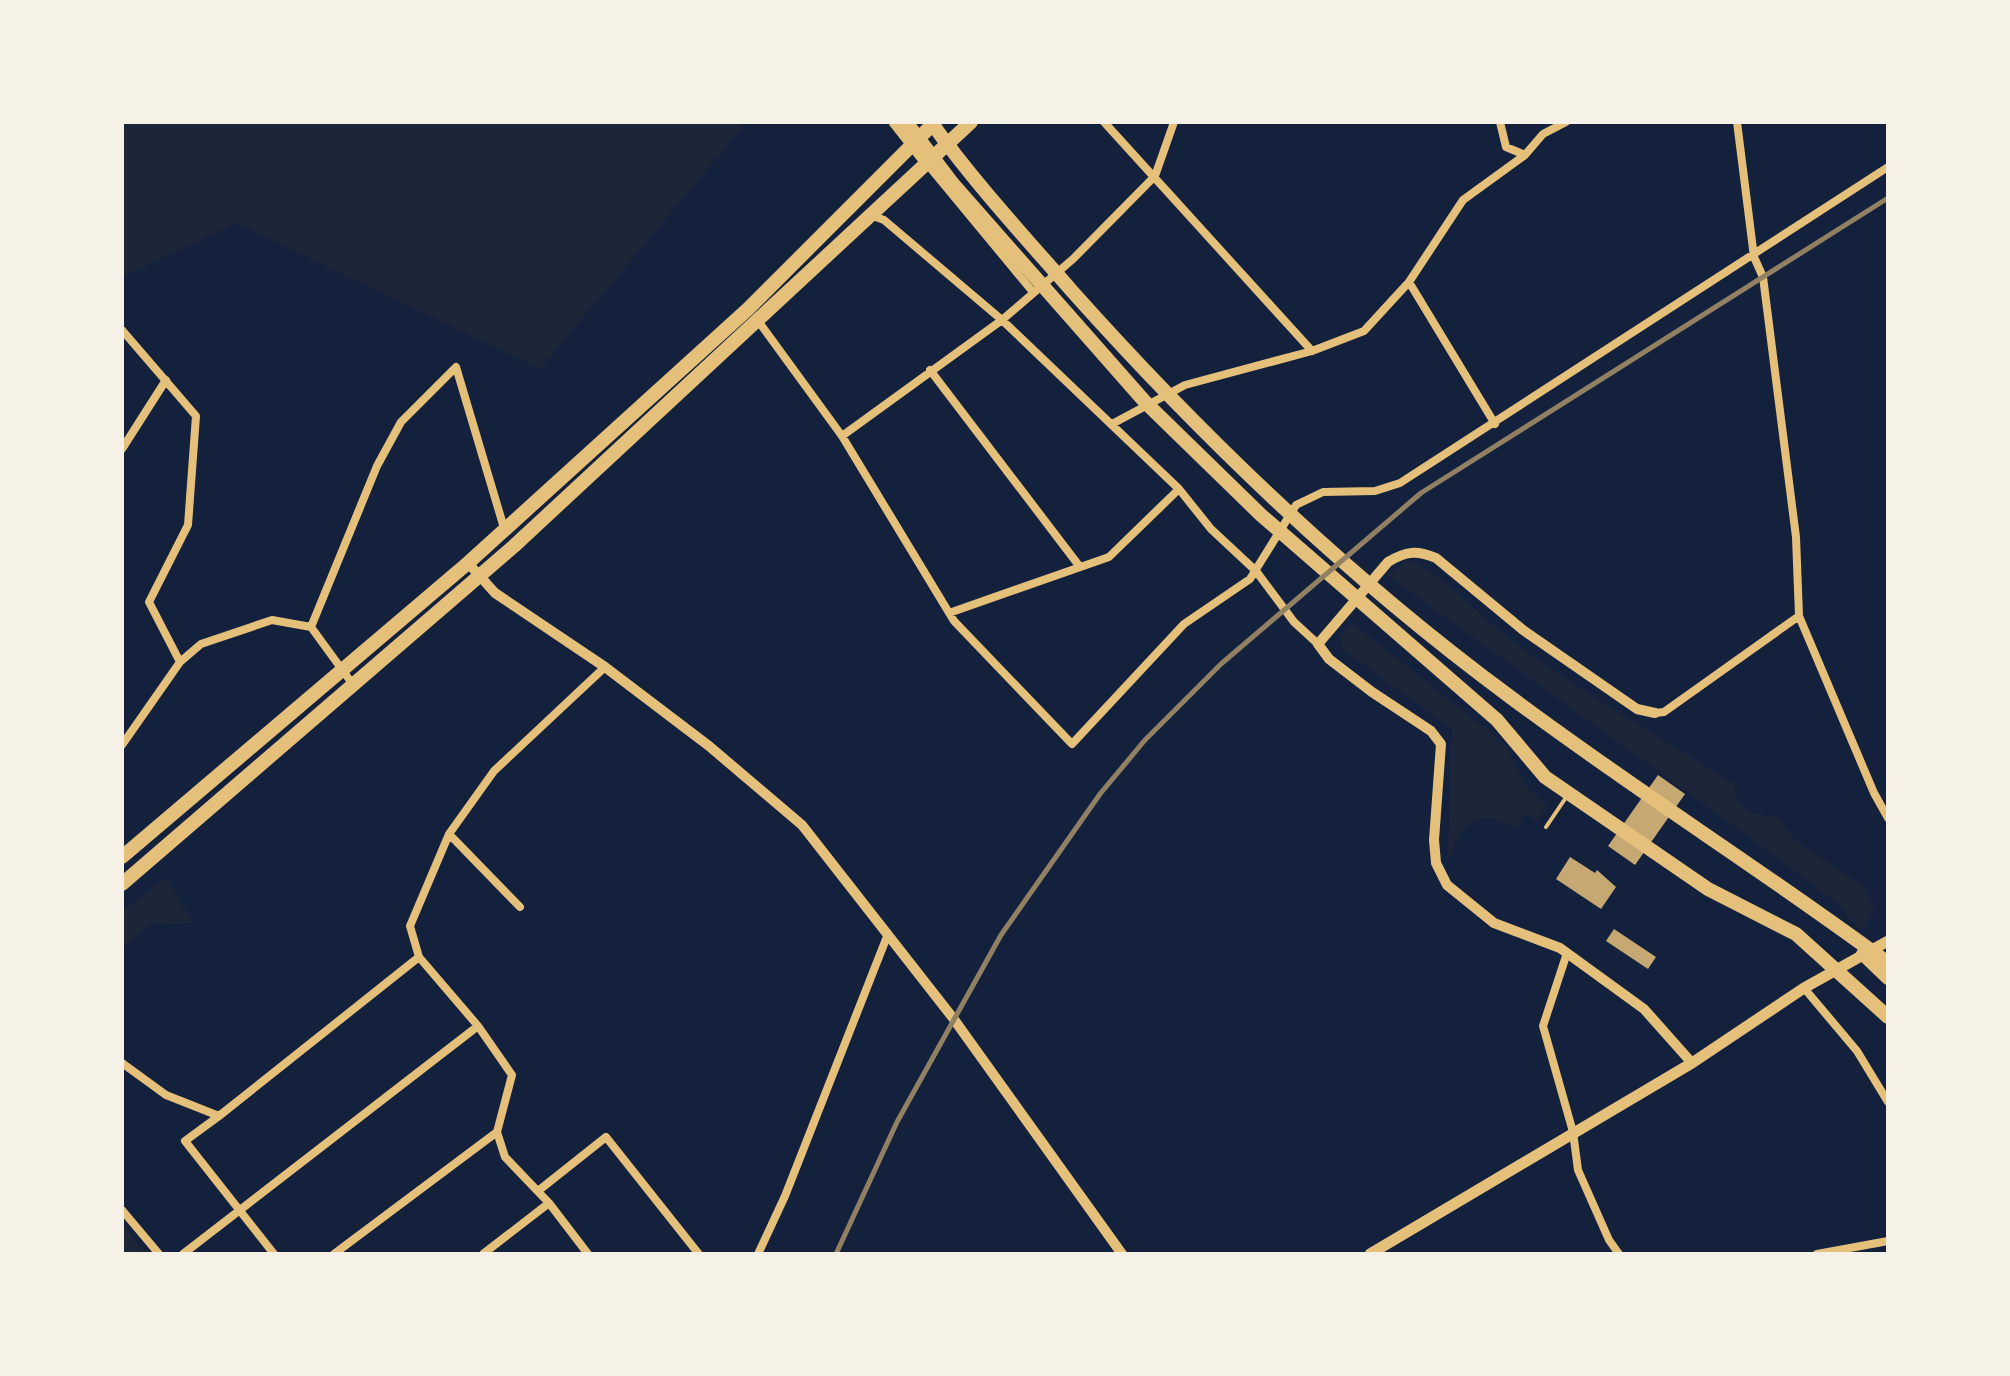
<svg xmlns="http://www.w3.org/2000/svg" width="2010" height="1376" font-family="'PT Serif',serif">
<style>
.green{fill:#1d2539}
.building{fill:#c6a872}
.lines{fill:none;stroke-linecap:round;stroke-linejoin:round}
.service{stroke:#e5c07b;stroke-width:4}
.minor{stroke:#e5c07b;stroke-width:8}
.tertiary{stroke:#e5c07b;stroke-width:10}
.secondary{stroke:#e5c07b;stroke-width:11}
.trunk{stroke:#e5c07b;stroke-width:14}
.motorway{stroke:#e5c07b;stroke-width:14}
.rail{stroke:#918062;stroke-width:5}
</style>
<rect width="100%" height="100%" fill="#14213d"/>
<!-- green -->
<path class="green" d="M122,122H747L540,369L237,223L122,277Z
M1407,561C1431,564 1481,616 1504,634C1576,691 1657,734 1734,784L1737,798L1747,812L1778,818L1795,840L1863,886L1874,908L1863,930L1848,919L1845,910L1778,858L1387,575Z
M1352,623L1506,745L1526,786L1547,806L1537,821L1526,813L1516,828C1475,805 1463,824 1448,860L1452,729L1342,649L1340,636Z
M166,877L194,923L150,924L122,949V912Z
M122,1223L146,1254H122Z"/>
<!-- building -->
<path class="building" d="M1658,775L1685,794L1635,865L1608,846Z
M1570,857L1595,873L1597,870L1616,887L1601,909L1556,879Z
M1614,929L1656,957L1648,969L1606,941Z"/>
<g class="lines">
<!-- service -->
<path class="service" d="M1546,827L1567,796"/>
<!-- minor -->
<path class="minor" d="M1104,122L1312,351
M1500,122L1506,147L1525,155
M1737,122L1754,257L1763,277L1796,537L1799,616L1874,793L1888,818
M927,164L1033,292
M873,216L884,220L1002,320L1179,489L1211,529L1256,571L1294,622L1318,644
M1409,282L1495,424
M756,318L842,436L954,621L1072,744L1184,624L1250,579L1296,505L1323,492L1375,491L1400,483L1888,167
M122,330L196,416L188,525L149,602L180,662
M930,370L1080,567
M1112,424L1185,385L1312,351L1364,331L1409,282L1463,200L1525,155L1543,134L1566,122
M842,436L1002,320L1073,259L1155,176L1174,122
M122,449L166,380
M949,613L1109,557L1179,489
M311,627L377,466L401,422L456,367L504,528
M1655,713L1664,712L1799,616
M122,745L180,662L201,644L272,620L311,627L354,686
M449,834L520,907
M1567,953L1543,1026L1573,1132L1578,1170L1609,1240L1619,1254
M1804,988L1857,1051L1888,1102
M122,1063L166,1095L219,1116L419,957
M219,1116L185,1141L274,1254
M538,1191L606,1137L698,1253
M122,1210L159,1254
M183,1254L478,1026
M334,1254L497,1132
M483,1254L549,1203
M588,1254L549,1203L505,1157L497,1132L512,1075L478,1026L419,957L410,926L449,834L494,771L605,667
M758,1254L785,1196L888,934
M1817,1254L1888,1241"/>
<!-- tertiary -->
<path class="tertiary" d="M468,563L495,593L605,667L709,746L802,825L953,1018L1122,1254
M1655,713L1637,709L1523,630L1436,558C1417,550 1406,551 1388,562L1318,644L1329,659L1372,692L1431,731L1441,744L1434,840L1436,863L1447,885L1494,923L1560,948L1644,1009L1692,1063"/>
<!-- secondary -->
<path class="secondary" d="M894,122L927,164
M1370,1254L1692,1063L1804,988L1888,941"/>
<!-- trunk -->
<path class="trunk" d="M122,857L468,563L748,309L935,122
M122,884L514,546L971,122"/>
<!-- motorway -->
<path class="motorway" d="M906,122L953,184L1146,403L1261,515L1497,720L1545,777L1708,889L1796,934L1888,1017
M931,122C973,181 1023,235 1071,290C1204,439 1348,577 1509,696C1633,789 1764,871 1888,963
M1863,954L1888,978"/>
<!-- rail -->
<path class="rail" d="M836,1254L897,1122L1001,935L1100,794L1145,740L1221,664L1421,493L1888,198"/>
</g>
<!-- border -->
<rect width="2010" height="1376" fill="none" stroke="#f6f1e7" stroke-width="248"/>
</svg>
